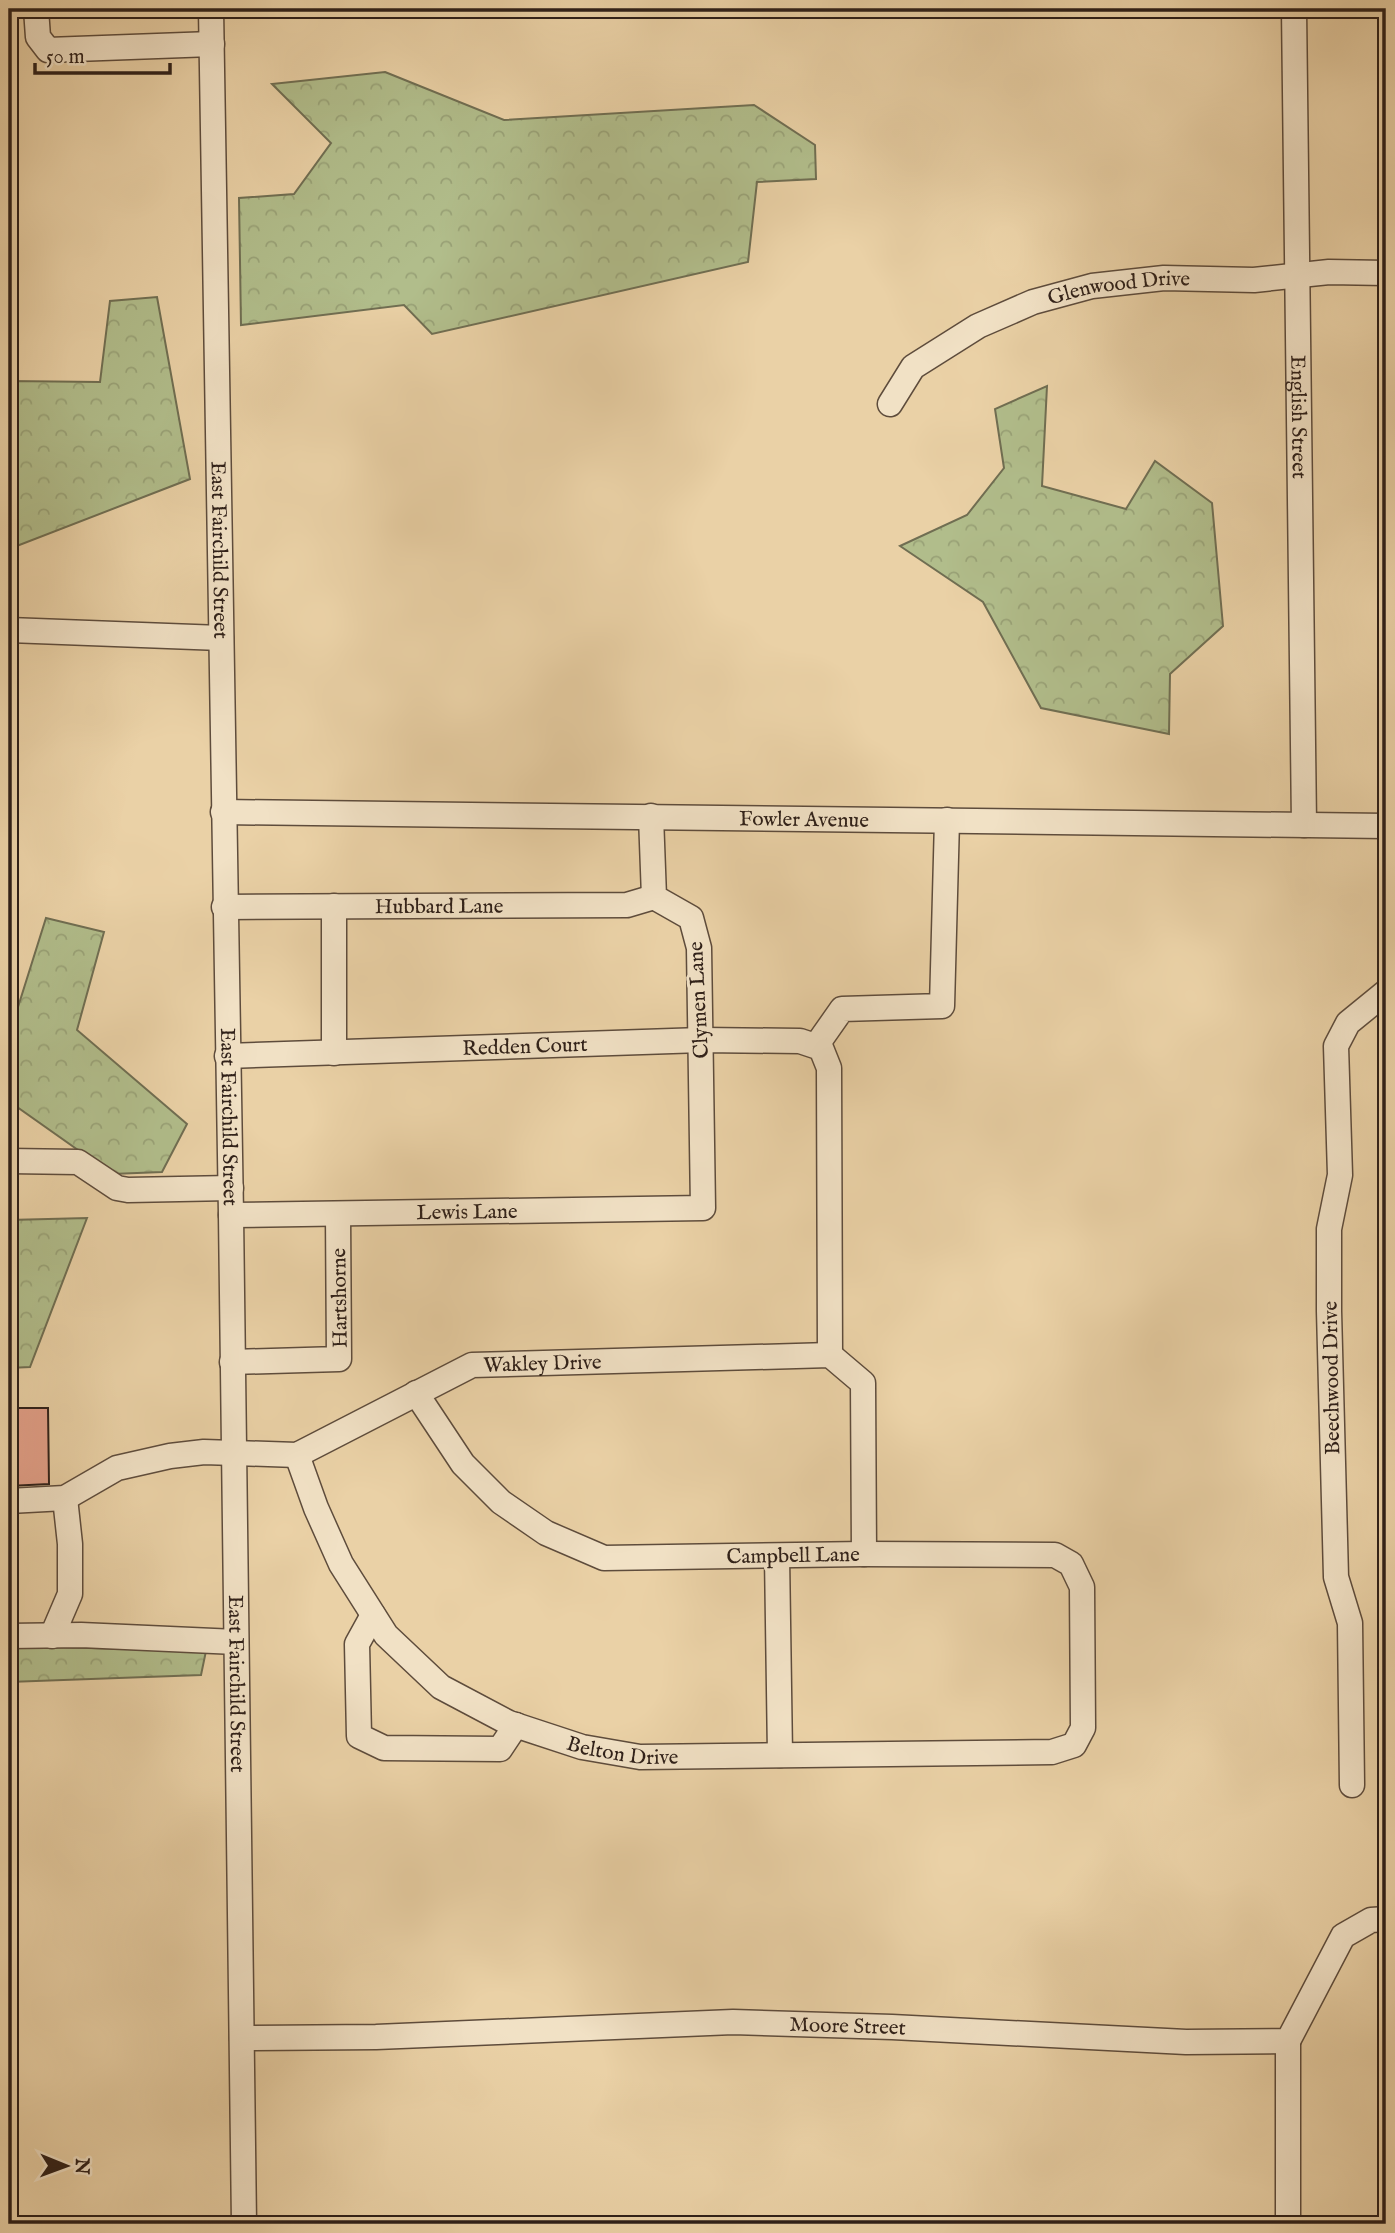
<svg xmlns="http://www.w3.org/2000/svg" width="1395" height="2233" font-family="'IM FELL English',serif">
<style>
.forest{fill:url(#forest-crowns);stroke:#706e52;stroke-width:2}
.building{fill:#e3a089;stroke:#2f2019;stroke-width:2}
.lines{fill:none;stroke-linecap:round;stroke-linejoin:round}
.minor-casing{stroke:#5e4c3c;stroke-width:27}
.minor{stroke:#f1e1c5;stroke-width:24}
.labels{text-anchor:middle;stroke-width:6;stroke-linejoin:round;paint-order:stroke}
.street-label{font-size:21px;fill:#2f2019;stroke:#f1e1c5}
</style>
<defs>
<pattern id="forest-crowns" width="20" height="18" patternUnits="userSpaceOnUse" patternTransform="scale(1.75)"><rect width="20" height="18" fill="#b1bd8b"/><path d="M2 6a3 3 0 1 1 6 0M12 15a3 3 0 1 1 6 0" fill="none" stroke="#99a277"/></pattern>
</defs>
<rect width="100%" height="100%" fill="#ead1a6"/>
<filter id="stains"><feTurbulence type="fractalNoise" baseFrequency=".00286" numOctaves="4"/><feColorMatrix values="0 0 0 0 .2 0 0 0 0 .09 0 0 0 0 .02 0 0 0 .5 -.17"/></filter>
<radialGradient id="worn" r=".72"><stop offset=".6" stop-color="#630" stop-opacity="0"/><stop offset="1" stop-color="#630" stop-opacity=".3"/></radialGradient>
<!-- forest -->
<path class="forest" d="M385,72L504,120L754,105L815,145L816,179L757,182L748,262L432,334L404,305L241,325L239,198L294,194L331,143L272,84Z
M157,297L190,479L9,549V381L100,382L110,301Z
M1047,386L1042,486L1126,509L1155,461L1212,503L1223,626L1170,674L1169,734L1041,708L983,602L900,546L967,515L1004,468L995,409Z
M46,918L104,932L77,1030L187,1124L162,1172L112,1174L17,1107L9,1106V1007H18Z
M87,1218L30,1367L9,1368V1220Z
M9,1646L206,1651L201,1675L9,1682Z"/>
<!-- building -->
<path class="building" d="M9,1408H48L49,1484L9,1486Z"/>
<g class="lines">
<!-- minor casing -->
<g class="minor-casing">
<g id="minor">
<path d="M36,9L38,37L48,50L212,44"/>
<path id="s1" d="M211,9L231,1215L244,2224"/>
<path id="s2" d="M1294,9L1304,825"/>
<path id="s3" d="M890,404L913,367L978,326L1033,302L1092,286L1164,278L1254,280L1329,272L1386,273"/>
<path d="M9,630L221,638"/>
<path id="s4" d="M223,812L1386,826"/>
<path d="M334,906V1053"/>
<path id="s5" d="M224,907L627,905L654,897"/>
<path d="M816,1046L842,1009L942,1006L947,820"/>
<path id="s6" d="M227,1056L702,1040L800,1041L821,1048L829,1068L830,1355"/>
<path d="M9,1161L78,1162L117,1188L128,1190L231,1188"/>
<path id="s7" d="M231,1215L703,1208L699,948L691,918L654,897L651,816"/>
<path d="M232,1362L339,1359L338,1214"/>
<path id="s8" d="M297,1455L316,1508L341,1564L386,1635L441,1687L509,1723L582,1747L640,1757L1052,1752L1074,1745L1083,1728L1082,1587L1071,1564L1055,1555L864,1554L604,1558L546,1533L501,1502L463,1464L416,1393"/>
<path id="s9" d="M9,1501L65,1498L117,1468L170,1456L204,1452L297,1455L472,1365L830,1355L863,1383L864,1554"/>
<path d="M777,1556L780,1755"/>
<path d="M373,1615L357,1644L359,1736L384,1748L500,1749L516,1725"/>
<path d="M9,1636L81,1635L236,1642"/>
<path d="M52,1636L70,1594V1544L65,1498"/>
<path d="M1352,1785L1350,1623L1336,1577L1329,1311V1229L1340,1175L1336,1046L1348,1023L1386,992"/>
<path id="s10" d="M242,2038L376,2037L733,2022L892,2027L1186,2042L1288,2041L1343,1936L1371,1920L1386,1919"/>
<path d="M1288,2041V2224"/>
</g>
</g>
<!-- minor -->
<use href="#minor" class="minor"/>
</g>
<g class="labels">
<!-- street labels -->
<g class="street-label">
<text dy="7" stroke="none"><textPath href="#s3" startOffset="268">Glenwood Drive</textPath></text>
<text dy="7" stroke="none"><textPath href="#s2" startOffset="408">English Street</textPath></text>
<text dy="7" stroke="none"><textPath href="#s1" startOffset="541">East Fairchild Street</textPath></text>
<text dy="7" stroke="none"><textPath href="#s4" startOffset="581">Fowler Avenue</textPath></text>
<text dy="7" stroke="none"><textPath href="#s5" startOffset="215">Hubbard Lane</textPath></text>
<text transform="translate(698 1000) rotate(-93)" y="7">Clymen Lane</text>
<text dy="7" stroke="none"><textPath href="#s6" startOffset="298">Redden Court</textPath></text>
<text dy="7" stroke="none"><textPath href="#s1" startOffset="1108">East Fairchild Street</textPath></text>
<text dy="7" stroke="none"><textPath href="#s7" startOffset="236">Lewis Lane</textPath></text>
<text transform="translate(339 1298) rotate(-91)" y="7">Hartshorne</text>
<text dy="7" stroke="none"><textPath href="#s9" startOffset="565">Wakley Drive</textPath></text>
<text transform="translate(1331 1378) rotate(-91)" y="7">Beechwood Drive</text>
<text transform="translate(793 1555) rotate(-1)" y="7">Campbell Lane</text>
<text dy="7" stroke="none"><textPath href="#s1" startOffset="1675">East Fairchild Street</textPath></text>
<text dy="7" stroke="none"><textPath href="#s8" startOffset="472">Belton Drive</textPath></text>
<text dy="7" stroke="none"><textPath href="#s10" startOffset="606">Moore Street</textPath></text>
</g>
</g>
<!-- margin -->
<rect width="1395" height="2233" fill="none" stroke="#ead1a6" stroke-width="35"/>
<rect x="10" y="10" width="1374" height="2212" fill="none" stroke="#2f2019" stroke-width="3.5"/>
<rect x="18" y="18" width="1360" height="2198" fill="none" stroke="#2f2019" stroke-width="2"/>
<!-- north arrow -->
<g transform="translate(66 2166) rotate(91)" stroke="#f1e1c5" stroke-width="5" paint-order="stroke">
<path d="M0-5L12 26L0 18L-12 26Z" fill="#2f2019"/>
<text y="-10" font-size="19" font-weight="bold" text-anchor="middle" fill="#2f2019">N</text>
</g>
<!-- scale -->
<path d="M35 63v10h135v-10" fill="none" stroke="#2f2019" stroke-width="3.5"/>
<text x="46" y="63" font-size="21" fill="#2f2019" stroke="#f1e1c5" stroke-width="5" paint-order="stroke">50 m</text>
<rect width="100%" height="100%" filter="url(#stains)"/>
<rect width="100%" height="100%" fill="url(#worn)"/>
</svg>
